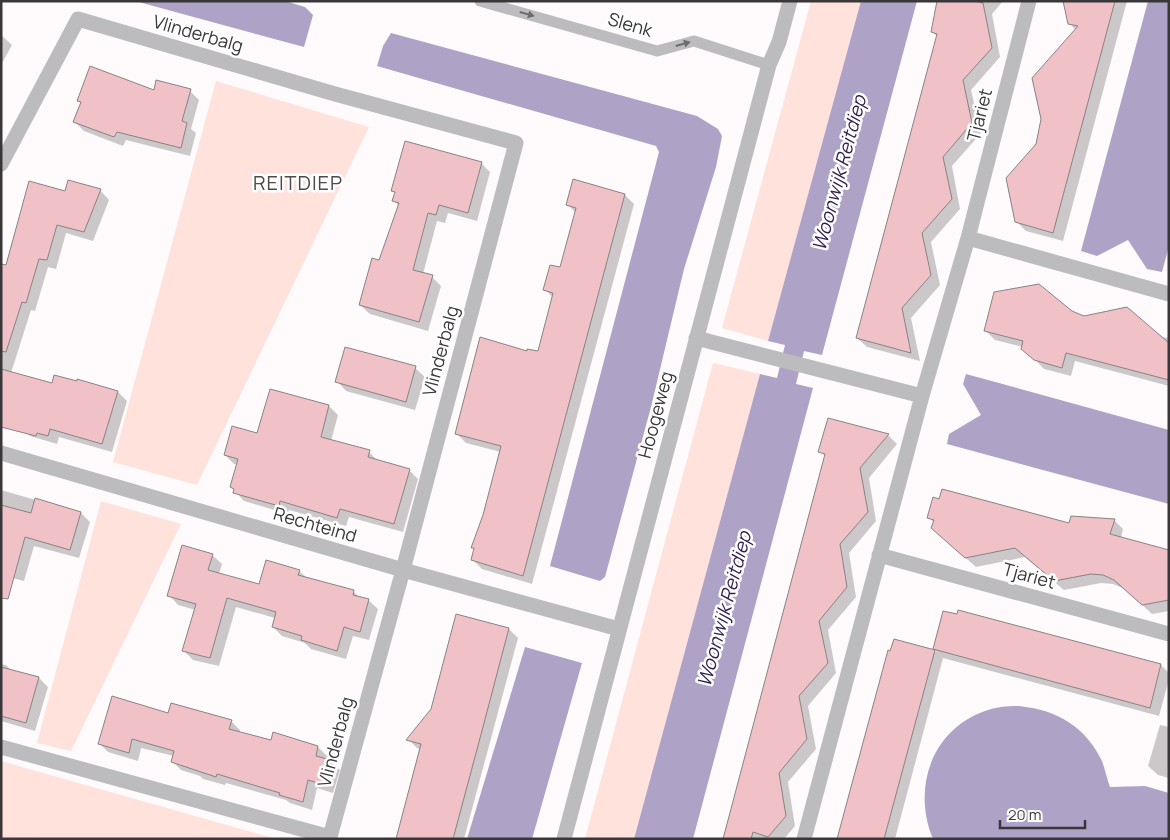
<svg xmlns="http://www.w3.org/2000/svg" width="1170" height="840" font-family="Manrope,sans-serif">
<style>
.green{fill:#fee2db}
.water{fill:#aea2c7}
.shadow{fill:#0003}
.building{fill:#f0c1c7;stroke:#888384}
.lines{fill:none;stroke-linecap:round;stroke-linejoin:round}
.service{stroke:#bcbbbd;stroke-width:11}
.minor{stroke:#bcbbbd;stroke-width:15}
.oneway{fill:#6d6c6d}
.labels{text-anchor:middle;stroke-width:5;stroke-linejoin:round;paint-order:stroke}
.street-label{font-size:18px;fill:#393738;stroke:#fff}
.water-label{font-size:19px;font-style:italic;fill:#342151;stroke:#fff}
.quarter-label{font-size:20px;letter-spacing:1px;fill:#4e4a4c;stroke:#fff}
</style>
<rect width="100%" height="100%" fill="#fffafc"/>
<!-- green -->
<path class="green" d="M811,1H861L768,341L722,328Z
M216,81L369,127L197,485L113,462Z
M713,363L760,374L634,839H585Z
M101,501L181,524L71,751L37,743Z
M1,761L276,839H37L33,837L31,839H1Z"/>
<!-- water -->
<path class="water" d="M135,1H285L305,7L313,15L304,47Z
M861,1H917L822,355L804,351L796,384L813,388L693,839H634L760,374L777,378L785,345L768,341Z
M1148,1H1169V246L1162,272L1147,269L1128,240L1097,256L1081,251Z
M391,33L697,116L718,129L722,136L716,167L684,269L651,407L605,577L600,581L550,566L659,152L656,146L377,66L383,46Z
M966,374L1169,430V504L947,444L949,434L981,415L963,384Z
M525,647L582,663L532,839H467Z
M1019,706C1057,710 1085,726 1102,761C1105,769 1107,779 1110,787L1145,786L1169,793V839H933C912,789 931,730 985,711C996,707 1007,706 1019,706Z"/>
<!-- shadow -->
<path class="shadow" d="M938,1H1003L992,14L1000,57L971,90L981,133L952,166L960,209L931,242L940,285L911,318L920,361L867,347L857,338L938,37L932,32Z
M1065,1H1127L1063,241L1026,231L1016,221L1037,144L1076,30L1069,23Z
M1,35L12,45L1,65Z
M190,91L199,100L191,129L196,133L190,156L126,140L123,146L84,131L75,122L82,104L79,100Z
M481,163L490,172L477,221L448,213L445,223L437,221L423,274L432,277L441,286L428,331L370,314L360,305L380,262L399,206L394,201L396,194L393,191Z
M30,182L66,193L100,190L109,200L93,241L66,233L56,269L48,267L35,311L31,310L11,373L53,384L118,392L127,401L112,452L59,437L57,444L30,436L24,430L1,424V281Z
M625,195L634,204L532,584L482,569L473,560L475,550L473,547L484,515L501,452L466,443L457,434L528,352L539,353L553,298L545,289L561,269L576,213L568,205Z
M1071,312L1160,337L1169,338V386L1075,361L1071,376L1044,369L1023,347L995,340L985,330Z
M415,368L425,377L415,410L346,391L337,381Z
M329,406L338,415L331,441L369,452L378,461L409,470L418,479L403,532L349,517L346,526L289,510L288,514L244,501L231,487L238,465L234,464L225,455L257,435Z
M829,420L888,435L897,444L869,478L876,521L849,553L856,597L828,630L836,673L808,706L816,749L788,782L795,826L784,839H724L826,457L820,451Z
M1,490L81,513L90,522L79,558L34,546L24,581L1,575Z
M929,517L1070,525L1114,520L1123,529L1121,538L1169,551V611L1152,614L1125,589L1113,584L1101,583L1064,590L1025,557L976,567L942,537L934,523Z
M212,555L222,564L219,574L260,586L299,571L307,578L354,592L360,598L368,600L378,609L369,640L353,636L346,659L311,649L305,643L282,636L273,627L275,618L236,607L219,666L193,660L183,650L196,610L178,605L169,595Z
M959,612L1161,665L1169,673V679L1159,716L943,658L895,839H839L894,641L937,652L934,649L958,616Z
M509,629L518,638L464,839H398L421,750L417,748L408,739Z
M1,664L6,665L12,671L39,678L48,687L35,731L1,721Z
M169,714L231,721L240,730V733L272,742L318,747L327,756L326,760L331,761L340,770L333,793L317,788L312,810L290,803L286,800L226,783L225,785L203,779L200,776L181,770L172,761L174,756L141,748L138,761L108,752L99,743Z
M1160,725L1169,727V778L1158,775L1148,766Z"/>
<!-- building -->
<path class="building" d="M937,1H974L983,3L992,48L963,80L972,123L943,157L952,199L922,233L931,275L902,308L911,353L856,338L937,34L931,32Z
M1063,1H1115L1053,233L1015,222L1006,178L1036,144L1041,119L1032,78L1078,26L1068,24Z
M90,66L154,90L156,80L191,89L182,121L187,123L181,148L117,132L114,137L73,122L81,102L77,101Z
M405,141L482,162L468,213L439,205L436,215L428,213L413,270L433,275L419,322L359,305L372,258L379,260L399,203L392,201L395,192L391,191Z
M573,179L625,194L523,576L471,560L474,548H471L483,515L501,446L455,434L480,337L527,351V349L538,351L553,293L543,290L550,265L560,267L576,208L566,205Z
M68,180L101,189L84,232L57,225L47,260L39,259L26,303L22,302L6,352L1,351V264L6,265L29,181L65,191Z
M1039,284L1072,311L1084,316L1127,307L1169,343V380L1066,353L1062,368L1034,360L1021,349L1023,341L984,331L994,292Z
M345,347L416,366L406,402L335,382Z
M1,369L52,383L54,375L77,381V379L118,391L102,444L50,429L48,436L37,433L36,436L1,427Z
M270,389L329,405L321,437L370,450L368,457L410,469L394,524L340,509L337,518L280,501L279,506L233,493L234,489L230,487L238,459L224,455L232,426L257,433Z
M828,418L889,434L860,468L868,512L840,544L847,587L819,621L828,663L799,696L807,739L779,773L786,816L768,837L753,832L751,839H723L825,454L818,452Z
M942,489L1069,523L1071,516L1115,519L1110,534L1169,550V600L1142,605L1114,580L1103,575L1091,574L1054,581L1015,548L965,558L931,528L934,520L927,518L933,497L939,499Z
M35,498L81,512L70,550L25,537L8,599L1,598V505L31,513Z
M182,545L213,554L208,570L259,584L266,560L300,570L298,575L354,590L353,595L369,599L360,632L344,627L337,651L301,640L302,636L272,627L276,612L227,598L210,658L182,651L196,604L167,596Z
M958,610L1161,664L1150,708L933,649L943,611L957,614Z
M456,614L509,628L483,727L453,839H396L421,744L406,740L431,709Z
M894,639L935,650L884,839H837L888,650L890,651Z
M1,667L39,677L26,723L1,716Z
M112,696L168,713L171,703L232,720L229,729L271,740L273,732L318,746L316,756L331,760L324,785L308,780L303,802L279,795L280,793L217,774L216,777L171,762L174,751L132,739L129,753L98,744Z"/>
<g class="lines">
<!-- service -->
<path class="service" d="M480,1L657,51L694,41L769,65"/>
<!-- minor -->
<path class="minor" d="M1,164L78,19L335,94L516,143L403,570L330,837L1,747
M968,238L1169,294
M696,338L922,396
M1,453L403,570L619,629
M879,555L1169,634
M564,839L769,65L779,42L790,1
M804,839L922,396L968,238L1029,1"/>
</g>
<!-- one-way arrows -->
<defs><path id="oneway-solid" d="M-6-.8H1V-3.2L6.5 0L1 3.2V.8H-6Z" transform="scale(1.25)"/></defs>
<g class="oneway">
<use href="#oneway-solid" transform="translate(527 14) rotate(16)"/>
<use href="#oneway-solid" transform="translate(683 44) rotate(-16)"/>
</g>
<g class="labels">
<!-- street labels -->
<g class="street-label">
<text transform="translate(630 25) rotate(16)" y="6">Slenk</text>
<text transform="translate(198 34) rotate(16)" y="6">Vlinderbalg</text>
<text transform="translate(980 115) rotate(-76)" y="6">Tjariet</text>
<text transform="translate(441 351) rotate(-75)" y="6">Vlinderbalg</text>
<text transform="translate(656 415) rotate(-75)" y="6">Hoogeweg</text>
<text transform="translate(315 525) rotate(16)" y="6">Rechteind</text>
<text transform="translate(1029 576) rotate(15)" y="6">Tjariet</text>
<text transform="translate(336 742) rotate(-75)" y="6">Vlinderbalg</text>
</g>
<!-- water labels -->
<g class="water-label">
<text transform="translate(839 173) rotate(-75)" y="7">Woonwijk Reitdiep</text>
<text transform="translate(724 609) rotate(-75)" y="7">Woonwijk Reitdiep</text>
</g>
<!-- quarter labels -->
<g class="quarter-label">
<text x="298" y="190">REITDIEP</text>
</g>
</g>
<!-- border -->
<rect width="1170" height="840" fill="none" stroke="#393738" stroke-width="5"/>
<!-- scale -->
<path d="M1000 820v8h85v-8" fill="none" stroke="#393738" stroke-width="2.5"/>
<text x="1008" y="820" font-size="15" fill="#393738" stroke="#ffffff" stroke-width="4" paint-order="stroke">20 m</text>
</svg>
